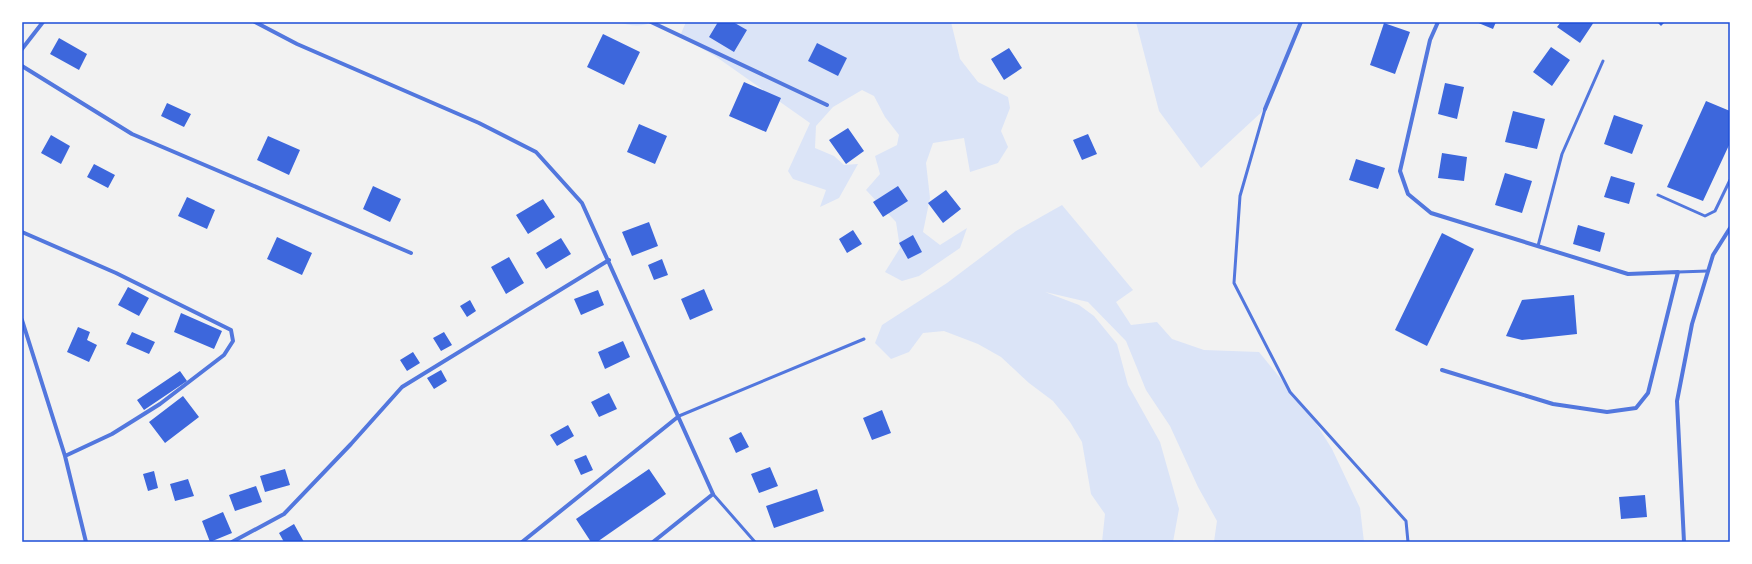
<svg xmlns="http://www.w3.org/2000/svg" width="1752" height="564" font-family="'PT Sans',sans-serif">
<style>
.green{fill:#dbe4f7}
.building{fill:#3d67dc}
.lines{fill:none;stroke-linecap:round;stroke-linejoin:round}
.service{stroke:#5277de;stroke-width:3}
.minor{stroke:#5277de;stroke-width:4}
.neatline{fill:none;stroke:#1d4ed8;stroke-width:1.5}
</style>
<rect width="100%" height="100%" fill="#f2f2f2"/>
<!-- green -->
<path class="green" d="M619,22H653C643,27 629,26 619,22Z
M686,22H951L960,59L978,82L1008,97L1010,108L1001,131L1008,147L998,163L970,172L964,138L933,143L926,163L930,198L923,232L940,245L967,228L960,248L919,276L902,281L885,272L900,248L896,222L866,190L880,174L875,156L897,145L899,135L885,117L874,96L862,90L833,107L816,126L815,148L834,156L844,165L858,164L839,198L820,207L826,190L793,179L788,171L810,123L715,56L680,36Z
M1136,22H1301L1265,109L1201,168L1159,111Z
M1062,205L1133,290L1116,302L1131,325L1157,322L1172,339L1204,350L1259,352L1312,417L1332,449L1360,508L1364,542H1214L1217,521L1198,487L1170,426L1146,390L1126,341L1088,302L1045,292L1079,305L1094,316L1117,344L1128,385L1160,442L1179,509L1173,542H1102L1105,514L1091,494L1082,442L1070,422L1053,401L1029,383L1001,357L978,344L944,331L923,333L909,352L891,359L875,343L882,325L947,283L1016,231Z"/>
<!-- building -->
<path class="building" d="M718,22H733L747,30L734,52L709,37Z
M1476,22H1496L1493,29Z
M1561,22H1594L1580,43L1557,27Z
M1657,22H1665L1661,26Z
M1384,23L1410,32L1395,74L1370,65Z
M603,34L640,52L624,85L587,67Z
M59,38L87,54L79,70L50,54Z
M817,43L847,58L838,76L808,61Z
M1551,47L1570,60L1552,86L1533,72Z
M1009,48L1022,68L1004,80L991,59Z
M744,82L781,98L766,132L729,116Z
M1445,83L1464,87L1457,119L1438,114Z
M1706,101L1730,111V143L1703,201L1667,187Z
M167,103L191,114L184,127L161,116Z
M1513,111L1545,119L1537,149L1505,142Z
M1614,115L1643,125L1632,154L1604,144Z
M639,124L667,136L655,164L627,152Z
M848,128L864,151L846,164L829,140Z
M1088,134L1097,154L1082,160L1073,140Z
M51,135L70,146L61,164L41,153Z
M268,136L300,150L289,175L257,160Z
M1442,153L1467,157L1464,181L1438,178Z
M1356,159L1385,168L1378,189L1349,180Z
M94,164L115,175L108,188L87,177Z
M1505,173L1532,181L1522,213L1495,205Z
M1611,176L1635,183L1629,204L1604,197Z
M373,186L401,199L390,222L363,209Z
M898,186L908,201L883,217L873,202Z
M946,190L961,209L943,223L928,203Z
M187,197L215,210L207,229L178,216Z
M543,199L555,217L528,234L516,215Z
M649,222L658,246L632,256L622,232Z
M1578,225L1605,233L1600,252L1573,244Z
M853,230L862,244L847,253L839,239Z
M1442,233L1474,249L1427,346L1395,330Z
M913,235L922,252L908,259L899,243Z
M277,237L312,253L302,275L267,259Z
M561,238L571,254L546,269L536,253Z
M509,257L524,283L506,294L491,267Z
M662,259L668,275L654,280L648,265Z
M128,287L149,298L139,316L118,305Z
M704,289L713,310L690,320L681,299Z
M598,290L604,305L581,315L574,299Z
M1574,295L1577,334L1522,340L1506,336L1522,300Z
M470,300L476,311L467,317L460,306Z
M181,313L222,331L214,349L174,332Z
M78,327L90,332L87,340L97,345L89,362L67,352Z
M132,332L155,342L149,354L126,344Z
M444,332L452,345L441,351L433,338Z
M623,341L630,357L605,369L598,352Z
M413,352L420,363L407,371L400,360Z
M441,370L447,381L434,389L427,378Z
M180,371L187,381L144,410L137,400Z
M609,393L617,409L599,417L591,402Z
M183,396L199,417L165,443L149,422Z
M882,410L891,433L872,440L863,418Z
M568,425L574,436L557,446L550,435Z
M741,432L749,447L736,453L729,438Z
M586,455L593,470L581,475L574,460Z
M770,467L778,486L759,493L751,474Z
M285,469L290,485L265,492L260,476Z
M649,469L666,494L597,542H591L576,519Z
M154,471L158,488L148,491L143,474Z
M188,479L194,496L175,501L170,484Z
M256,486L262,502L235,511L229,495Z
M817,489L824,511L774,528L766,506Z
M1645,495L1647,517L1621,519L1619,497Z
M223,512L232,533L210,542L202,521Z
M294,524L304,542H284L279,533Z"/>
<g class="lines">
<!-- service -->
<path class="service" d="M1265,109L1240,196L1234,283L1290,392L1406,521L1408,542
M1658,195L1705,216L1715,211L1730,180
M1538,246L1562,154L1603,61
M1678,272L1708,271
M679,416L864,339
M713,494L755,542"/>
<!-- minor -->
<path class="minor" d="M255,22L297,44L479,123L536,152L582,203L713,494L653,542
M651,22L827,105
M1438,22L1430,40L1400,171L1408,194L1431,213L1628,274L1678,272L1648,393L1636,408L1607,412L1553,404L1442,370
M22,49L43,22
M22,66L132,134L411,253
M1265,109L1301,22
M22,232L116,273L231,330L233,341L224,355L160,404L112,434L65,456
M22,320L65,456L86,542
M232,542L284,514L351,444L402,387L609,260
M522,542L679,416
M1684,542L1677,401L1692,324L1713,255L1730,228"/>
</g>
<!-- border -->
<rect width="1752" height="564" fill="none" stroke="#ffffff" stroke-width="46"/>
<rect x="23" y="23" width="1706" height="518" class="neatline"/>
</svg>
